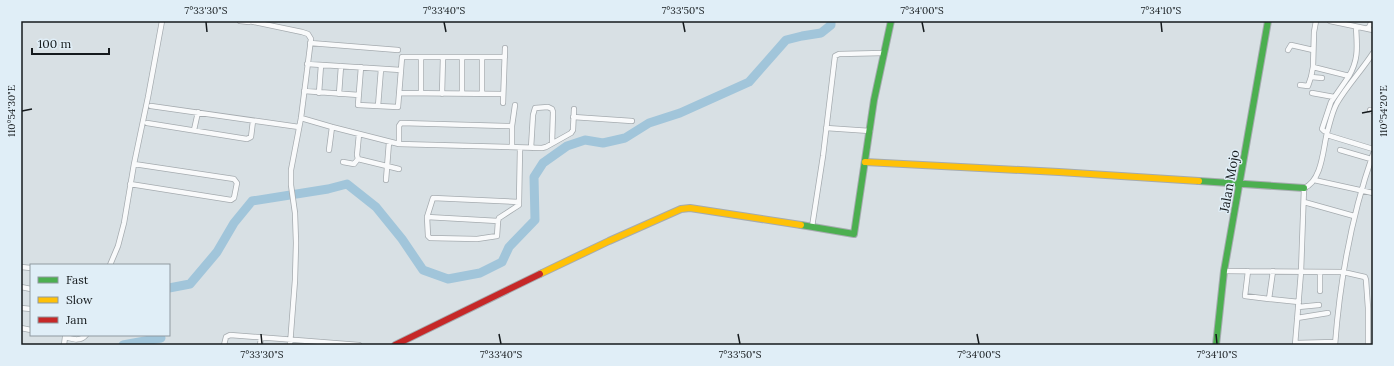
<svg xmlns="http://www.w3.org/2000/svg" width="1394" height="366" font-family="Lora,serif">
<style>
.lines{fill:none;stroke-linecap:round;stroke-linejoin:round}
.river{stroke:#a1c5da;stroke-width:9}
.street-casing{stroke:#a5abaf;stroke-width:6}
.fast-casing{stroke:#a5abaf;stroke-width:8}
.slow-casing{stroke:#a5abaf;stroke-width:8}
.jam-casing{stroke:#a5abaf;stroke-width:8}
.street{stroke:#f9fafb;stroke-width:4.5}
.fast{stroke:#4caf50;stroke-width:6}
.slow{stroke:#ffc107;stroke-width:6}
.jam{stroke:#c62828;stroke-width:6}
.ticks{fill:none;stroke:#151a1d;stroke-width:1.5}
.labels{text-anchor:middle;stroke-width:3;stroke-linejoin:round;paint-order:stroke}
.street-label{font-size:13px;fill:#151a1d;stroke:#e0eef7}
.neatline{fill:none;stroke:#151a1d;stroke-width:1.5}
.ticks-label{font-size:10px;text-anchor:middle;fill:#151a1d}
</style>
<rect width="100%" height="100%" fill="#d8e0e4"/>
<g class="lines">
<!-- river -->
<path class="river" d="M169,288L190,284L217,252L234,223L252,201L328,189L347,184L376,207L402,239L423,270L448,279L480,273L502,262L509,247L535,220L534,177L543,163L567,146L585,140L603,143L625,138L649,123L680,113L749,82L786,40L802,36L821,33L831,25V21
M123,345L161,338L158,335"/>
<!-- street casing -->
<g class="street-casing">
<path id="street" d="M240,21L249,22
M249,21L302,32L308,34L311,39L301,118L291,170V185L295,213L296,243L295,280L290,345
M1316,21L1314,32L1313,67L1349,76C1359,59 1357,46 1356,27
M1330,21L1373,30
M1368,29L1372,21
M310,43L398,50
M1288,50L1291,45L1313,50
M421,57V93
M307,64L401,70L402,57H505
M361,67L358,105L398,107L401,70
M1311,77L1322,78
M1300,85L1308,86L1311,77L1313,67
M304,91L359,95
M319,93L321,65
M399,93L503,94
M1312,93L1334,97
M339,94L341,66
M442,94L443,57
M462,94V57
M482,94V57
M503,103L505,48
M151,106L299,127
M378,106L381,69
M1370,110L1373,111
M573,117L632,121
M301,118L332,127L399,144L542,148L546,147L571,133L573,130L574,109
M147,123L247,139L251,137L253,121
M512,126L515,105
M826,128L870,131
M194,130L198,112
M1324,131L1322,129L1331,102L1349,76
M359,134L357,155L358,159L399,169
M1327,135L1373,149
M399,144V126L401,123L506,126H512V147
M531,148L533,115L535,108L548,107L552,109L553,112L552,143
M329,150L332,127
M1340,150L1371,159
M343,162L354,164L358,159
M386,180L389,142
M1314,180L1373,193
M130,184L231,200L234,198L237,183L234,179L134,164
M519,202L433,198L427,217L428,236L430,238L477,239L497,236L498,221L499,218L519,205V202L520,148
M1304,202L1354,216
M427,217L498,221
M812,227L823,156L835,56L839,54L884,53
M110,265L118,246L124,223L134,164L148,97L162,21
M21,267L31,268
M1224,271L1343,272L1365,277L1366,280L1368,308V345
M1248,271L1245,296L1269,299L1273,271
M1320,272V291
M21,287L31,289
M1269,299L1299,302
M1298,307L1319,305
M21,308L31,309
M1297,318L1328,313
M21,328L31,330
M1296,343L1335,342
M64,345L65,337C73,339 80,342 86,335
M224,345L226,337L230,335L359,345
M260,345L261,338
M1295,345L1301,272L1304,188C1322,181 1323,149 1327,133C1330,123 1332,112 1337,103C1347,86 1362,70 1373,53
M1335,345C1340,279 1351,217 1373,154"/>
</g>
<!-- fast casing -->
<g class="fast-casing">
<path id="fast" d="M1199,181L1304,188
M801,225L854,234L874,100L891,21
M1216,345L1224,271L1268,21"/>
</g>
<!-- slow casing -->
<g class="slow-casing">
<path id="slow" d="M865,162L1059,172L1199,181
M540,274L609,241L681,209L690,208L801,225"/>
</g>
<!-- jam casing -->
<g class="jam-casing">
<path id="jam" d="M395,345L540,274"/>
</g>
<!-- street -->
<use href="#street" class="street"/>
<!-- fast -->
<use href="#fast" class="fast"/>
<!-- slow -->
<use href="#slow" class="slow"/>
<!-- jam -->
<use href="#jam" class="jam"/>
</g>
<!-- ticks -->
<path class="ticks" d="M206,22L207,32M444,22L446,32M683,22L685,32M922,22L924,32M1161,22L1162,32M22,111L32,109M1362,113L1372,111M261,334L262,344M499,334L501,344M738,334L740,344M977,334L979,344M1216,334L1217,344"/>
<g class="labels">
<!-- street labels -->
<g class="street-label">
<text transform="translate(1229 181) rotate(-80)" y="5">Jalan Mojo</text>
</g>
</g>
<!-- border -->
<rect width="1394" height="366" fill="none" stroke="#e0eef7" stroke-width="44"/>
<!-- legend -->
<rect x="30" y="264" width="140" height="72" fill="#e0eef7" stroke="#8f99a0"/>
<rect x="38" y="277" width="20" height="6" fill="#4caf50" stroke="#8f99a0"/>
<text x="66" y="284" font-size="12" fill="#151a1d">Fast</text>
<rect x="38" y="297" width="20" height="6" fill="#ffc107" stroke="#8f99a0"/>
<text x="66" y="304" font-size="12" fill="#151a1d">Slow</text>
<rect x="38" y="317" width="20" height="6" fill="#c62828" stroke="#8f99a0"/>
<text x="66" y="324" font-size="12" fill="#151a1d">Jam</text>
<!-- scale -->
<path d="M32 48v6h77v-6" fill="none" stroke="#151a1d" stroke-width="2"/>
<text x="38" y="48" font-size="12" fill="#151a1d" stroke="#e0eef7" stroke-width="3" paint-order="stroke">100 m</text>
<rect x="22" y="22" width="1350" height="322" class="neatline"/>
<g class="ticks-label">
<text x="206" y="14">7°33'30"S</text>
<text x="444" y="14">7°33'40"S</text>
<text x="683" y="14">7°33'50"S</text>
<text x="922" y="14">7°34'00"S</text>
<text x="1161" y="14">7°34'10"S</text>
<text transform="translate(11 111) rotate(-90)" y="4">110°54'30"E</text>
<text transform="translate(1383 111) rotate(-90)" y="4">110°54'20"E</text>
<text x="262" y="358">7°33'30"S</text>
<text x="501" y="358">7°33'40"S</text>
<text x="740" y="358">7°33'50"S</text>
<text x="979" y="358">7°34'00"S</text>
<text x="1217" y="358">7°34'10"S</text>
</g>
</svg>
